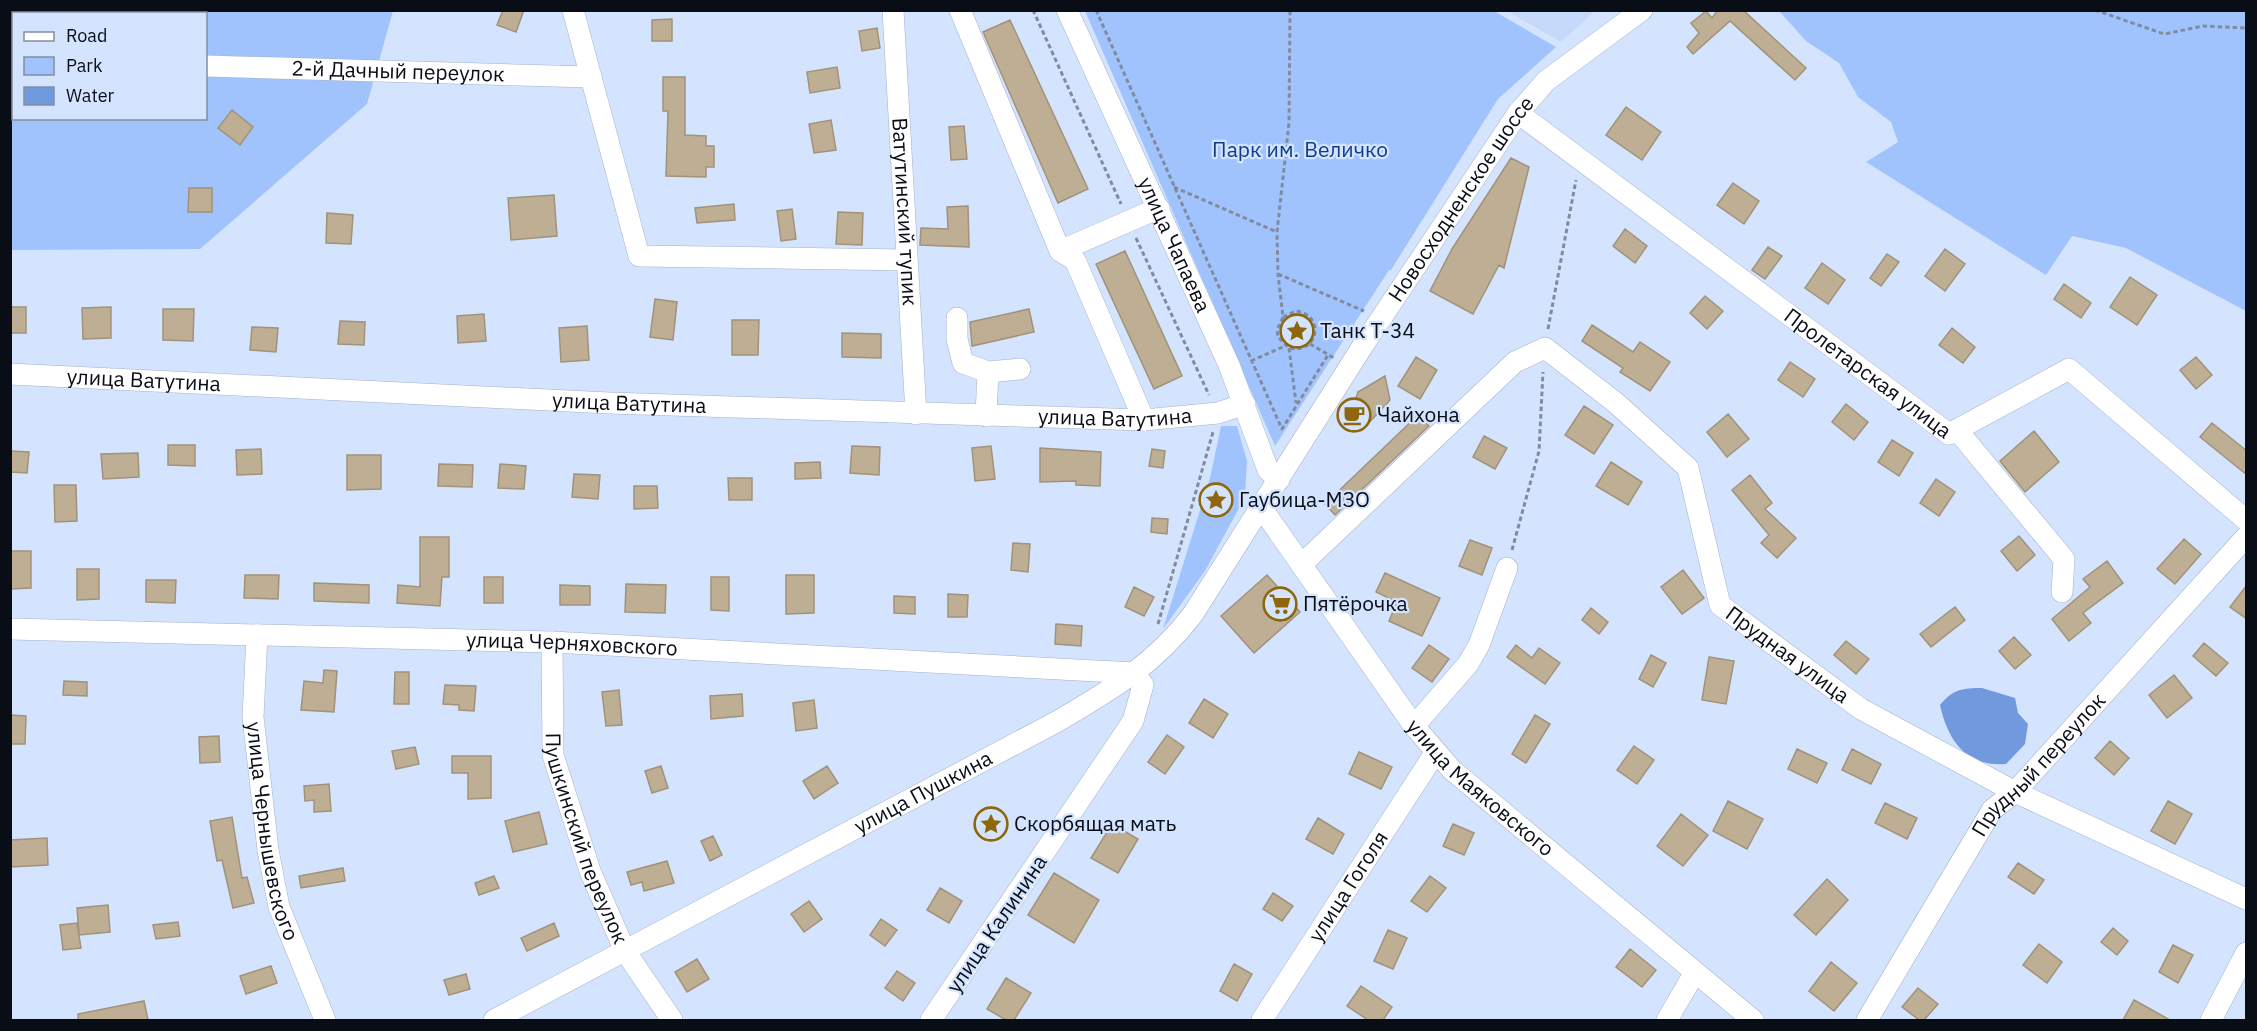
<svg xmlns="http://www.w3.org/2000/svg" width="2257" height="1031" font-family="'IBM Plex Sans',sans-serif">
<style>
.built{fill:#c6d9fa}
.green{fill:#a1c3fd}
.water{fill:#7199de}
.building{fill:#beae94;stroke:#a19279;stroke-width:1.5}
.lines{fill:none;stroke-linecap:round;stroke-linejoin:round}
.minor-casing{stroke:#a2b2cb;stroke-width:22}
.path{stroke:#808b9e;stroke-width:3;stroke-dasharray:4.5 3;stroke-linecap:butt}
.minor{stroke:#fff;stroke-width:21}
.labels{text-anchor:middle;stroke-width:4.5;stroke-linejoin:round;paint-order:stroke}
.street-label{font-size:21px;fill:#090d16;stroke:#d4e4fe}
.park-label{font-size:21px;fill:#0d3c8c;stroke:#d4e4fe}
.poi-label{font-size:21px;fill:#090d16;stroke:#d4e4fe;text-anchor:start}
</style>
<rect width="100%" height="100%" fill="#d4e4fe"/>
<!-- built -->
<path class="built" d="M1507,11H1595L1561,42Z"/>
<!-- green -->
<path class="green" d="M182,11H393L367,104L200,249L11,250V71H13L14,118H206V14L182,13Z
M1085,11H1494L1556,47L1498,99L1391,270H1389L1275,446Z
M1779,11H2246V311L2126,248L2072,236L2046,275L1866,162L1898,142L1891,122L1858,97L1839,63L1806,41Z
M1221,426H1237L1247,461L1245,497L1205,571L1163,629L1210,478Z"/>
<!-- water -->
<path class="water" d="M1982,688L2015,698L2018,713L2028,724L2025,744L2006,764C1965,767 1948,740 1940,705C1953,689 1963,688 1982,688Z"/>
<!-- building -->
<path class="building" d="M503,10H524L516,32L497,25Z
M1718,10H1743L1806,68L1795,80L1730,21L1693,54L1687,47L1699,33L1691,23L1706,11L1712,18Z
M672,19V41H652V20Z
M1010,20L1088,189L1058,203L983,32Z
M877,28L880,48L862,51L859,31Z
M837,67L840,88L810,93L807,72Z
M663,77H685V135L706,136V146H714V167H706V177L666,176L668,111H663Z
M1626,107L1661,132L1642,160L1606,135Z
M232,110L253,127L240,145L218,128Z
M831,120L836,150L814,153L809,124Z
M964,126L967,159L951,160L949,127Z
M1511,158L1529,167L1504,268L1499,265L1473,314L1430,291L1452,249Z
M1733,183L1759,201L1744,224L1717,205Z
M189,188H212V212H188Z
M554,195L557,236L511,240L508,198Z
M734,204L735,220L697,223L695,208Z
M968,206L969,247L920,245L921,228L948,229L947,207Z
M792,209L796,239L781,241L777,211Z
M838,212L863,213L862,245L836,244Z
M327,213L353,215L351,244L326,243Z
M1625,229L1647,246L1635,263L1613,246Z
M1768,247L1782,256L1765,279L1752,270Z
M1945,249L1965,264L1945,291L1925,276Z
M1125,251L1182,376L1154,389L1096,264Z
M1887,254L1899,262L1881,286L1870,278Z
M1822,263L1845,280L1828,304L1805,288Z
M2130,277L2157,295L2137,325L2110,307Z
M2064,284L2091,303L2081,318L2054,299Z
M1705,296L1723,311L1707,329L1690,313Z
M655,299L677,302L673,340L650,337Z
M10,307H26V333H10Z
M111,307V338L83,339L82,308Z
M163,309H194L193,341L163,340Z
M1029,309L1034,332L972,346L970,322Z
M484,314L486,341L458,343L457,316Z
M732,320H759L758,355H732Z
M340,321L365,322L364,345L338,344Z
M1592,325L1633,352L1640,342L1670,362L1650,391L1620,372L1623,368L1582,341Z
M587,326L589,360L561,362L559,328Z
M252,327L278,328L276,352L250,350Z
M1952,328L1975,347L1963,363L1939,345Z
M842,333L881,334V358L842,357Z
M1416,357L1437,370L1420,399L1398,386Z
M2196,357L2212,375L2196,389L2180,370Z
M1790,362L1815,379L1803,397L1778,380Z
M1385,376L1390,400L1365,427L1348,421L1358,392Z
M1846,404L1868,422L1854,440L1832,422Z
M1584,406L1613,425L1594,454L1565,435Z
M1728,414L1749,439L1727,457L1707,432Z
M1418,415L1429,426L1335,515L1325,504Z
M2212,423L2247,451V475L2200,437Z
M2034,431L2059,462L2025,492L2000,461Z
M1484,436L1507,448L1495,469L1473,457Z
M1892,440L1913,453L1899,476L1878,462Z
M168,445H195V466L168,465Z
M852,446L880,447L879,475L850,473Z
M991,446L995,479L975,481L972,448Z
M1040,448L1101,452L1100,486L1076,485V481L1040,482Z
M261,449L262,474L237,475L236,450Z
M1152,449L1165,451L1163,468L1149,466Z
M10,451L29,452L27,473L10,472Z
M138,453L139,477L103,479L101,454Z
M347,455H381V489L347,490Z
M820,462L821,478L795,479V463Z
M1611,462L1642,482L1628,505L1596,486Z
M439,464L473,465L472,487L438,486Z
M500,464L526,466L524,489L498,488Z
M574,474L600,475L598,499L572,497Z
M1750,475L1772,503L1765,509L1796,538L1777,558L1761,543L1769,535L1732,490Z
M728,478H752V500H729Z
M1936,479L1955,492L1939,516L1920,503Z
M54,485H76L77,521L55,522Z
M634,486H657L658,508L634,509Z
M1152,518L1168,519L1167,534L1151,532Z
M2019,536L2035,555L2017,571L2001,551Z
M420,537H449V577H442L440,606L397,603L398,585L420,587Z
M2184,539L2201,554L2175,584L2157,569Z
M1470,540L1492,548L1482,575L1459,566Z
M1013,543L1030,544L1028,572L1011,570Z
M10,551H31V588L10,589Z
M2107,561L2123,583L2083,613L2091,623L2069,641L2052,619L2090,587L2083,579Z
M77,569H99V599L77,600Z
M1683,570L1704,598L1682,614L1661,587Z
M1385,573L1440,598L1422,636L1389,621L1397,602L1376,592Z
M245,575H279L278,599L244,598Z
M786,575H814V613L786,614Z
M1267,575L1300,612L1254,653L1221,616Z
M484,577H503V603H484Z
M711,577H729V611L711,610Z
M146,580H176L175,603L146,602Z
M314,583L369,585V603L314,601Z
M626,584L666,585L665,613L625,612Z
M560,585L590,586V605H560Z
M2247,585V619L2230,607Z
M1134,587L1154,597L1144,616L1125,607Z
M948,594L968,595L967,617H948Z
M894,596L915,597V614L894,613Z
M1955,607L1965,620L1931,647L1920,634Z
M1591,608L1608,622L1599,634L1582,620Z
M1056,624L1082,626L1081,646L1055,644Z
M2014,637L2031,655L2015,669L1999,651Z
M1846,641L1869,659L1856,674L1834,655Z
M2204,643L2228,663L2216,676L2193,656Z
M1429,645L1449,659L1432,682L1412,668Z
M1516,645L1532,658L1539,648L1560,663L1545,684L1507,657Z
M1651,655L1666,663L1653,687L1639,679Z
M1709,657L1734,661L1726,704L1702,700Z
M324,670L337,671L334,712L301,710L304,681L323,683Z
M395,672H409V704H394Z
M2174,675L2192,698L2167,718L2149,695Z
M64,681L87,682V696L63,695Z
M445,685L476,686L474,711L459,710V705L443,704Z
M619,690L622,725L606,726L602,692Z
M742,694L743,716L711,719L710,696Z
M1204,699L1228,714L1213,738L1189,723Z
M814,700L817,728L796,731L793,703Z
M10,715L26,716L25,744H10Z
M1535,715L1550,724L1526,763L1512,754Z
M1167,735L1184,747L1165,774L1148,762Z
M219,736L220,762L200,763L199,737Z
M2110,741L2129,758L2114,775L2095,758Z
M1634,746L1654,760L1637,784L1617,770Z
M415,747L419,764L396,769L392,751Z
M1797,749L1827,763L1817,783L1788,769Z
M1852,749L1881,764L1871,784L1842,770Z
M1359,752L1392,767L1381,789L1349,774Z
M452,756H491V798L468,799V773H452Z
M661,766L668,788L652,793L645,771Z
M827,766L838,783L814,799L803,781Z
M329,784L331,811L314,812V800L305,801L304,786Z
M1728,801L1763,819L1747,849L1713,831Z
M2168,801L2192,814L2175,844L2151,831Z
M1885,803L1917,818L1907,839L1875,823Z
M539,812L547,844L513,852L505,821Z
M1681,814L1708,835L1683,866L1657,846Z
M232,817L242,878L247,877L254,903L233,908L222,860L217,861L210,821Z
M1318,818L1344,834L1333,854L1306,839Z
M1112,824L1138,839L1118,873L1091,858Z
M1453,824L1474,833L1464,855L1443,846Z
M713,836L722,855L710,861L701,841Z
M47,838L48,865L10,867V840Z
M667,861L674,883L644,891L642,882L631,885L627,872Z
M2018,863L2044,880L2034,894L2008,877Z
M343,868L345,881L301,888L299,876Z
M1054,873L1099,900L1074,943L1028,915Z
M494,876L499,888L479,895L475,883Z
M1430,876L1446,888L1427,912L1411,901Z
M1827,879L1848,900L1816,935L1794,915Z
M940,888L962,901L949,923L927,910Z
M1273,893L1293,906L1282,921L1263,909Z
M809,901L822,919L804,932L791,914Z
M108,905L110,932L79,935L77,908Z
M881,919L897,930L885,946L870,935Z
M178,922L180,936L156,939L153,925Z
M77,923L81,948L63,950L60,925Z
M554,923L559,936L527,951L521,938Z
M2113,928L2128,941L2117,955L2101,942Z
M1388,930L1407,938L1393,969L1374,961Z
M2039,944L2062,962L2047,983L2023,965Z
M2173,945L2193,955L2178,983L2159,972Z
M1630,949L1656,970L1642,987L1616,967Z
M697,959L709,979L687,992L675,972Z
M1831,962L1857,983L1834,1011L1809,991Z
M1234,964L1252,974L1237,1001L1220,991Z
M271,966L277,983L246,994L240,976Z
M897,971L915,983L903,1001L885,988Z
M466,974L470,989L449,995L444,980Z
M1006,978L1031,993L1014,1020H1006L987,1009Z
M1361,986L1392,1007L1383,1020H1368L1347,1006Z
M1918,988L1938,1004L1924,1020H1919L1902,1007Z
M2134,1000L2170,1020H2123Z
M144,1001L148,1020H78V1014Z"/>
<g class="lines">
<!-- minor casing -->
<g class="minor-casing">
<g id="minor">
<path d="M156,10L157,14"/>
<path d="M573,10L639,256L906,260"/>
<path id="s1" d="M893,10L916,414"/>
<path d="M960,10L1060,251L1075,260L1144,420"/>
<path id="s2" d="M1067,10L1229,365L1268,470L1279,480"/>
<path d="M57,14L59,10"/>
<path d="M10,61H14"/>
<path id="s3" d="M206,66L590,77"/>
<path id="s4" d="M1518,113L1949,434L2069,369L2246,520"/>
<path d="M1060,251L1159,208"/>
<path d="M957,318V339L963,363L988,372L986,416"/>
<path d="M988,372L1020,369"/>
<path id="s5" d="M10,374L609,403L1144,420L1218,413L1245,404"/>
<path d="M1957,430L2064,559L2062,592"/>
<path id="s6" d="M1261,507L1414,726L1452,770L1753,1020"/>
<path id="s7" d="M1302,564L1515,362L1545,348L1616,403L1688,468L1720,605L1861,709L2015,792L2246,899"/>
<path id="s8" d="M10,629L552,642L1135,673L1143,685L1133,721L931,1020"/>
<path id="s9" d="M257,635L253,717L268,850L279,907L325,1020"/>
<path id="s10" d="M552,642L553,755L590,871L625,951L672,1020"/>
<path d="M1414,726L1468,664L1479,645L1507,568"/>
<path id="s11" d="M494,1020L1058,721C1111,690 1155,664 1193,614L1362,347L1518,113L1546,81L1642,10"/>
<path id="s12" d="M1262,1020L1435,753"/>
<path d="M1667,1020L1695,972"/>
<path id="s13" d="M1867,1020L1992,810L2015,792L2246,537"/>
<path d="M2211,1020L2246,953"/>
</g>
</g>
<!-- path -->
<path class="path" d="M1033,10L1121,204
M1096,10L1282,429L1328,355
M2095,10L2164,34L2203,26L2246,28
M1174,187L1277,232
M1136,238L1209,395
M1278,274L1364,311
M1283,317L1296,311C1326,315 1318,355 1289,348L1278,337L1277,330L1283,317L1278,274L1277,232L1289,123L1290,10
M1548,329L1576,180
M1310,344L1334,358
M1289,348L1296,403
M1251,361L1285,346
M1512,550L1539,451L1543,372
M1158,624L1213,432"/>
<!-- minor -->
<use href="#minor" class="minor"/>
</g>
<!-- icons -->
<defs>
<g id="sight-ring" transform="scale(1.725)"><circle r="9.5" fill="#d4e4fe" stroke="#8e660b" stroke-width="1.5"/><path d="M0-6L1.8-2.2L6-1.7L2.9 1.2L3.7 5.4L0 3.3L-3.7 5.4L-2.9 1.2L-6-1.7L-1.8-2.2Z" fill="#8e660b"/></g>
<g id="cafe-ring" transform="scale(1.725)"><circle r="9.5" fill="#d4e4fe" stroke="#8e660b" stroke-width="1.5"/><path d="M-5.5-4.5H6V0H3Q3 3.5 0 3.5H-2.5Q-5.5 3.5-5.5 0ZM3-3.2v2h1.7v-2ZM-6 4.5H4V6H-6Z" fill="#8e660b"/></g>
<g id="supermarket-ring" transform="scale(1.725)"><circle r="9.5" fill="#d4e4fe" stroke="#8e660b" stroke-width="1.5"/><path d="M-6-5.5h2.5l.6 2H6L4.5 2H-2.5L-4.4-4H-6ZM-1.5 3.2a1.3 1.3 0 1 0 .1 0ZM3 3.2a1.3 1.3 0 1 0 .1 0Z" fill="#8e660b"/></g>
</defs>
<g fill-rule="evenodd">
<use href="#sight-ring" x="1297" y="331"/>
<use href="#cafe-ring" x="1354" y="415"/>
<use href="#sight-ring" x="1216" y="500"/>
<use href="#supermarket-ring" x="1280" y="604"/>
<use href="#sight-ring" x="991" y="824"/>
</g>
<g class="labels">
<!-- street labels -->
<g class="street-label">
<text dy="7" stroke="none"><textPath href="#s3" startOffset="192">2-й Дачный переулок</textPath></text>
<text dy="7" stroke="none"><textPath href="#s11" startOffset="1306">Новосходненское шоссе</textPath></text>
<text dy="7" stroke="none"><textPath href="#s1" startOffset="202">Ватутинский тупик</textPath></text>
<text dy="7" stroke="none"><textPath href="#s2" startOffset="258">улица Чапаева</textPath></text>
<text dy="7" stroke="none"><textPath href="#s4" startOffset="436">Пролетарская улица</textPath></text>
<text dy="7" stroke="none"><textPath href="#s5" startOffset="134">улица Ватутина</textPath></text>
<text dy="7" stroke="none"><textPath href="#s5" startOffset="620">улица Ватутина</textPath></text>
<text dy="7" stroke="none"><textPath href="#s5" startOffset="1106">улица Ватутина</textPath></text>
<text dy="7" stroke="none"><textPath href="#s8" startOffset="562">улица Черняховского</textPath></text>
<text dy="7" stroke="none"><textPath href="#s7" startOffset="738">Прудная улица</textPath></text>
<text dy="7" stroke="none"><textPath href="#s13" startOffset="309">Прудный переулок</textPath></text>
<text dy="7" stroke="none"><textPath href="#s6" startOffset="358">улица Маяковского</textPath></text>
<text dy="7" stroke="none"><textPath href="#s11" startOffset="486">улица Пушкина</textPath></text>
<text dy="7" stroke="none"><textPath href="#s9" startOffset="198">улица Чернышевского</textPath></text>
<text dy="7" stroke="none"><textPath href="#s10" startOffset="202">Пушкинский переулок</textPath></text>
<text dy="7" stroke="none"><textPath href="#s12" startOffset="159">улица Гоголя</textPath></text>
<text transform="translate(997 924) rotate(-56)" y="7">улица Калинина</text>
</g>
<!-- park labels -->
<g class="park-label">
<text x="1300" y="157">Парк им. Величко</text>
</g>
<!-- poi labels -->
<g class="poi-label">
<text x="1320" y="338">Танк Т-34</text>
<text x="1377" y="422">Чайхона</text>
<text x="1239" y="507">Гаубица-МЗО</text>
<text x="1303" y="611">Пятёрочка</text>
<text x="1014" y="831">Скорбящая мать</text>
</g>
</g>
<!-- border -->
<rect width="2257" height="1031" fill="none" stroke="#090d16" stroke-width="24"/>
<!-- legend -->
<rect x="12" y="12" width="195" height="108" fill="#d4e4fe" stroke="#838ea1" stroke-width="1.5"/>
<rect x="24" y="32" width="30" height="9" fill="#ffffff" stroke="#838ea1" stroke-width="1.5"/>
<text x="66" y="42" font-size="18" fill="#090d16">Road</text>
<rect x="24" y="57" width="30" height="18" fill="#a1c3fd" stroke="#838ea1" stroke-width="1.5"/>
<text x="66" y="72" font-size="18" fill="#090d16">Park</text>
<rect x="24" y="87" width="30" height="18" fill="#7199de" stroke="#838ea1" stroke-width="1.5"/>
<text x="66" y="102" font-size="18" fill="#090d16">Water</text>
</svg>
